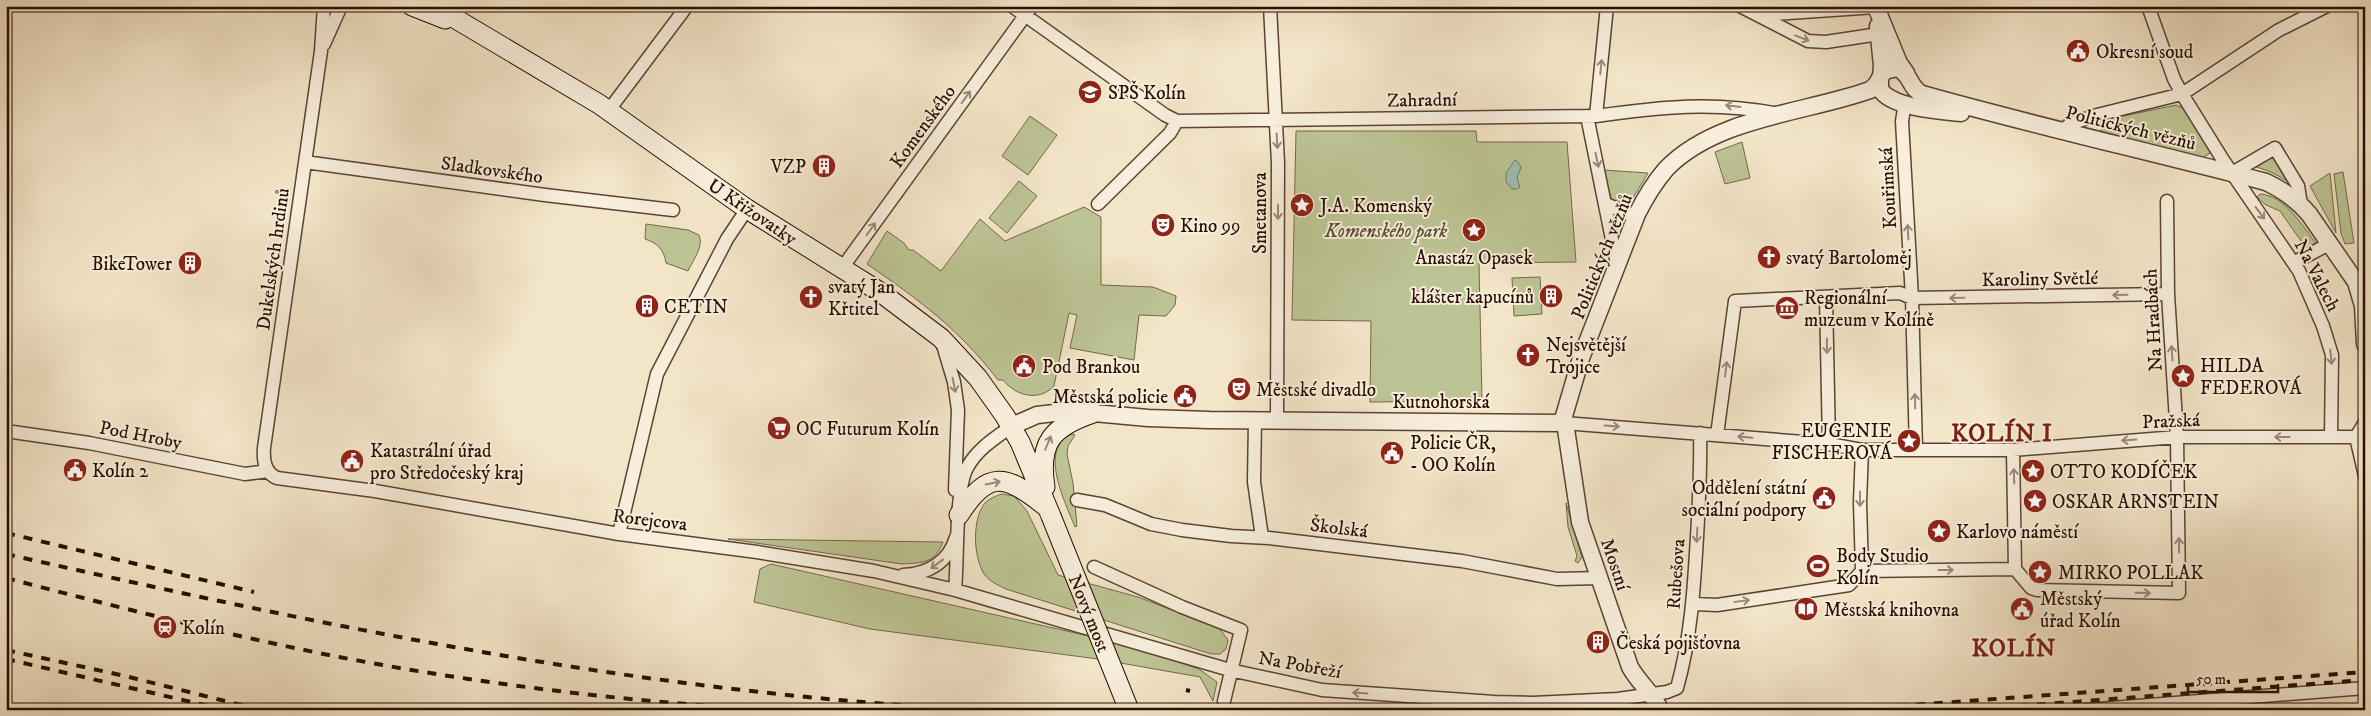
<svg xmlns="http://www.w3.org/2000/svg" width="2371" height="716" font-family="'IM FELL DW Pica',serif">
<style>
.green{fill:#bdc494;stroke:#73684a}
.water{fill:#9cbfb1;stroke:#6e786b}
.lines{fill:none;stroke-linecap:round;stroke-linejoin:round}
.minor-casing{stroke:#5c4333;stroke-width:15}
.tertiary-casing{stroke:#5c4333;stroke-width:19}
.secondary-casing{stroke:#290d01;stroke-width:21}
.minor{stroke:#f7eedb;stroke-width:12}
.tertiary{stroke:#f7eedb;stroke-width:16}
.secondary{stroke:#f7eedb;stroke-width:19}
.rail{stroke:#290d01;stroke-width:4;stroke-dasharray:9 9;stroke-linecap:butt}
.secondary-bridge-casing{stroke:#290d01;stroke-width:21;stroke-linecap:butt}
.secondary-bridge{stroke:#f7eedb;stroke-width:19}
.oneway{stroke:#9a8979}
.labels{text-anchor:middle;stroke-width:4;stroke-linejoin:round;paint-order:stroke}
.poi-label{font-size:19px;fill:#290d01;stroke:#f7eedb;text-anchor:start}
.street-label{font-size:19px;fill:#290d01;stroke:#f7eedb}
.park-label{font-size:19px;font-style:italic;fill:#5d4d34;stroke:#f7eedb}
.district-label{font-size:24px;font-weight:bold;letter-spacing:1px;fill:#7a1f14;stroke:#f7eedb}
</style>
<rect width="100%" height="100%" fill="#f3e5c8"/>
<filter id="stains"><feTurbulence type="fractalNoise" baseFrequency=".004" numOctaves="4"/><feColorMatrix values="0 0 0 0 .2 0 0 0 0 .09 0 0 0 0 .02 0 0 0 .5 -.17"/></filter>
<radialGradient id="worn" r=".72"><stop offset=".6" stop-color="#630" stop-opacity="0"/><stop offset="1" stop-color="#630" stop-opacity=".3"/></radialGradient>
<!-- green -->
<path class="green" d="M2176,105L2185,109L2210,147V153L2203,158L2101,133L2102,123L2104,120Z
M1030,116L1057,135L1028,175L1002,156Z
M1296,131H1476L1477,142H1567L1576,262L1479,263L1482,401L1370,402L1371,321L1292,320Z
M1742,142L1750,178L1725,184L1715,152Z
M2268,157H2274L2291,183L2271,172L2254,166Z
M1604,170L1648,173L1627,208L1612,202Z
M2343,172L2354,243L2345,244L2341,233L2334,174Z
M2330,173L2336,233L2310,186Z
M1019,181L1037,196L1007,233L989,218Z
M2260,194C2285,195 2304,228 2318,246L2308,251L2280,211L2266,205L2257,197Z
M1084,207L1101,217V285L1153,287L1176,296L1175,305L1166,316L1139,315L1134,360L1070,348L1077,315L1069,313L1054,386C1039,402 1016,396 1003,380H998C960,330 918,299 867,264L887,231L904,243L909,250H913L941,271L980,219L1005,241Z
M646,224L688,230L699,235C704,247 693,260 688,271L666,263C664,249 657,243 645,239Z
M1540,277L1542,314L1514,316L1512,278Z
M1072,434L1075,435L1068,446L1067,454L1073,483L1077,526L1075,527C1066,504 1037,448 1072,434Z
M1002,494L1014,496L1027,511L1058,575L1138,597L1219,628L1228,640L1226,649L1220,654H1211L1006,589C998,585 990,582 984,574C973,556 972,519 985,503C990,498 996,496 1002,494Z
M1566,503L1582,557L1578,563L1575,561L1577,556L1568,527Z
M728,539L943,542C935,563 923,563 902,564Z
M771,564L1124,644L1199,669L1217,682L1213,701L1200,677L1098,659L870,629L754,602L760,569Z"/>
<!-- water -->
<path class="water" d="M1515,160L1517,161L1521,167L1517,178L1520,187L1517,189H1512L1506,182V173Z"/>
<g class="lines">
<!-- minor casing -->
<g class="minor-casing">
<path id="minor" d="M324,6L321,51L264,448C263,460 265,473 277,478L375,491L619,534L757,552L874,571L955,590L1230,670L1322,690L1494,702L1533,703L1618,699L1667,692L1677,688C1691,638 1694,588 1697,537C1699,502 1701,468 1700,433
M1012,6L1165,115L1177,121L1596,116C1661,107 1713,101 1779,114
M1270,6L1278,163L1277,420
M1740,6L1808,41L1826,42L1879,34
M2148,6L2174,79L2182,94L2223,160L2299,271L2323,326L2332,355L2331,437
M1759,15L1876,7
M324,44L341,6
M1905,103L1902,121L1912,298L1916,450
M609,110L687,6
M1587,116L1617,264
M1596,116L1607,6
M2063,130L2070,124L2097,115L2182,94L2279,30L2327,6
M305,162L545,195L673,210
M2232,173L2275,148L2298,186L2301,204
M1098,204L1170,133L1177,121
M1606,204L1629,214H1637
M2295,262L2331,243
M842,268L1032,6
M1826,297L1829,444
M943,345L954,382L958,410L955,490
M1255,420L1254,482L1262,537
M1564,423L1829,444L1862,450H2013L2177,437H2356
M6,431L89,443L235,472L245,474L268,471
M1717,435L1735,301L1900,293L1912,298L2168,294
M2356,437L2365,476
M2356,437L2365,422
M1077,500L1105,505L1151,524L1182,530L1231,536L1269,538L1462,561L1557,579L1600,578
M619,534L657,374L727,239L747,209
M1094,567L1182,607L1241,630L1224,701
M2015,569L2031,588L2037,590L2179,593L2177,437L2168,294L2167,201
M1862,571L2015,569L2013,450
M1862,571L1860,502L1862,450
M903,575C928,574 949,562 956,537
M955,590C958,561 955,490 967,468C977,449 995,438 1012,426
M1694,604L1717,605L1849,585L1862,571
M2086,710L2365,688"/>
</g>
<!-- tertiary casing -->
<g class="tertiary-casing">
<path id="tertiary" d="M1876,7L1899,63L1906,73
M1878,26L1882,66L1881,76
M1880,78V89C1891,108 1941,111 1961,113
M1012,426L1037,415L1072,411L1148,418L1209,420L1564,423
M1660,710C1656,697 1638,682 1630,667L1580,522L1564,416L1581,358L1637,214C1645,198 1654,183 1666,169C1716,117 1806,113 1870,90L1876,85L1884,71L1897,68C1911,73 1909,88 1922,94C2036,126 2151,152 2266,182C2283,190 2297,200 2309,214L2356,282L2363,306L2365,344"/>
</g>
<!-- secondary casing -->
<g class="secondary-casing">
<path id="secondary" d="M412,6L445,19
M434,6L599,104L747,209L880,292L941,338L978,378L1005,416L1020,442L1051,516
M1045,487C1038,442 1052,427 1093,413
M959,515C988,469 1006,474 1045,506"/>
</g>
<!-- minor -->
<use href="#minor" class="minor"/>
<!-- tertiary -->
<use href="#tertiary" class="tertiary"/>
<!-- secondary -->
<use href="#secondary" class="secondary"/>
<!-- rail -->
<path class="rail" d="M6,533L254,592
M6,554C328,627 655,695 985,710
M6,578C117,607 227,635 339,657C480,684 623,701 767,710
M6,650L125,676L261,710
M6,659L226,710
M1186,690L1190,691
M1844,710L2365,672
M1965,710L2365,680"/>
<!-- secondary-bridge casing -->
<g class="secondary-bridge-casing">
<path id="secondary-bridge" d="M1051,516L1129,710"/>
</g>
<!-- secondary-bridge -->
<use href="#secondary-bridge" class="secondary-bridge"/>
</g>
<!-- one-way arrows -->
<defs><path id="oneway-shaft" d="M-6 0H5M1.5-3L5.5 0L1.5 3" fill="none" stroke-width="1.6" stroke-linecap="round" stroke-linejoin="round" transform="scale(1.25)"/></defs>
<g class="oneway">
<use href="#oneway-shaft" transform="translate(1802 38) rotate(21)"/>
<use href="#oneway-shaft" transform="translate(1601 67) rotate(-84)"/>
<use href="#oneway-shaft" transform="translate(966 97) rotate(-54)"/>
<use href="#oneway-shaft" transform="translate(1733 106) rotate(-173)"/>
<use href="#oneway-shaft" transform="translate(1277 141) rotate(87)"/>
<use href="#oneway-shaft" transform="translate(1597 160) rotate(78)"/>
<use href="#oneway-shaft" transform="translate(1278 212) rotate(90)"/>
<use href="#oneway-shaft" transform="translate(2260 213) rotate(54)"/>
<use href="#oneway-shaft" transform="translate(871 229) rotate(-54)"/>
<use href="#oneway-shaft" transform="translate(1908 232) rotate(-93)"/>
<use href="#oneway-shaft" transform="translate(2120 295) rotate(179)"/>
<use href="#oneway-shaft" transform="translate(1957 298) rotate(179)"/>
<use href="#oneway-shaft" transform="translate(1827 346) rotate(89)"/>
<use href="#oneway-shaft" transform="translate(2172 353) rotate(-94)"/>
<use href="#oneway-shaft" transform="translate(2331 357) rotate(84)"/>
<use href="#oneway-shaft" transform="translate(1726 369) rotate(-83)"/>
<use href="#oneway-shaft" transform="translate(954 385) rotate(79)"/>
<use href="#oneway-shaft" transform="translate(1915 401) rotate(-92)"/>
<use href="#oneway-shaft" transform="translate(1612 426) rotate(4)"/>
<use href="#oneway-shaft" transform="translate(1745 437) rotate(-175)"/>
<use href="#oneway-shaft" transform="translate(2282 437) rotate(-180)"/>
<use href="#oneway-shaft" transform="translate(2129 440) rotate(176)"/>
<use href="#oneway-shaft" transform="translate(1048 443) rotate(-67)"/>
<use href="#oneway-shaft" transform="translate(2014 476) rotate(-92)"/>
<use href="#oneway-shaft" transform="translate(993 483) rotate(-12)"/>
<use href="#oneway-shaft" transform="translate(1860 499) rotate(90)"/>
<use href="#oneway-shaft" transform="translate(1697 535) rotate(93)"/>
<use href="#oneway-shaft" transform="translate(2179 545) rotate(-90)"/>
<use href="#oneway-shaft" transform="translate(937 564) rotate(144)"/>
<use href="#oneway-shaft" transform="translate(1946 570)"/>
<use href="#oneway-shaft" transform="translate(2143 593) rotate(1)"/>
<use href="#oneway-shaft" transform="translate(1742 601) rotate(-8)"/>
<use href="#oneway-shaft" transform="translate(1360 693) rotate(-176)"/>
</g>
<!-- icons -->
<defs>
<g id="civic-disc" transform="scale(1.25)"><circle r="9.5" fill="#8f2418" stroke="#f7eedb"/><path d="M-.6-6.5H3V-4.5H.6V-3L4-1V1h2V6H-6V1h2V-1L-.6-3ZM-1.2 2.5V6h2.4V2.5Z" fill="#fff"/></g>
<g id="university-disc" transform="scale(1.25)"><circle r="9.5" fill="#8f2418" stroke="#f7eedb"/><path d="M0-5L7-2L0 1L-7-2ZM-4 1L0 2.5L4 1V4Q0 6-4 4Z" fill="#fff"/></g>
<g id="building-disc" transform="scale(1.25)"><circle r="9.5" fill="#8f2418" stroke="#f7eedb"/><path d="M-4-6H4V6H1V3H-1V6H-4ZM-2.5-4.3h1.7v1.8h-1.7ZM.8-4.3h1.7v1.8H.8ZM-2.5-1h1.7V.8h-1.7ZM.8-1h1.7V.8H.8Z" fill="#fff"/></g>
<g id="sight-disc" transform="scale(1.25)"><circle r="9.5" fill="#8f2418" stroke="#f7eedb"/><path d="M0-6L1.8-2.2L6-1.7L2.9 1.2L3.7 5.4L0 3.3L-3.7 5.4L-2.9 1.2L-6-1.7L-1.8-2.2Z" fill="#fff"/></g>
<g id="theatre-disc" transform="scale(1.25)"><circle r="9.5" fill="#8f2418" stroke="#f7eedb"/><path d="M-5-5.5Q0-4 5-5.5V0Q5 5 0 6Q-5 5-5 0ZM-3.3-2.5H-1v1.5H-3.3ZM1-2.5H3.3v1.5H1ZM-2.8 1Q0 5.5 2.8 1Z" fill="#fff"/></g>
<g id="church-disc" transform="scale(1.25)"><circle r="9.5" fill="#8f2418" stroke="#f7eedb"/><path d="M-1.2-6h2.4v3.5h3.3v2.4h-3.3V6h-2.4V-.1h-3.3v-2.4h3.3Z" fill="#fff"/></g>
<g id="museum-disc" transform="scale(1.25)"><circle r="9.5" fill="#8f2418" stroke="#f7eedb"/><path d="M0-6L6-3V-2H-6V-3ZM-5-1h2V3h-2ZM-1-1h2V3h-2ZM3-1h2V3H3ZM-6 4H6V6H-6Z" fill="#fff"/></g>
<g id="supermarket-disc" transform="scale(1.25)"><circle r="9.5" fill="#8f2418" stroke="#f7eedb"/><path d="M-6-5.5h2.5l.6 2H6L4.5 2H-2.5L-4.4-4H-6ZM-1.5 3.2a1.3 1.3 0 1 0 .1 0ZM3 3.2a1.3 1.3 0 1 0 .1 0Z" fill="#fff"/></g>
<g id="stadium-disc" transform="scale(1.25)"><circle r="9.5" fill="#8f2418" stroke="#f7eedb"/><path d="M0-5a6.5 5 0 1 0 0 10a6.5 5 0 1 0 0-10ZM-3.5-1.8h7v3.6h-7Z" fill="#fff"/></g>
<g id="library-disc" transform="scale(1.25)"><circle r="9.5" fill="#8f2418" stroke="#f7eedb"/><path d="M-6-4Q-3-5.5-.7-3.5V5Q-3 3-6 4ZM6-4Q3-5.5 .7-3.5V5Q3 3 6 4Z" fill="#fff"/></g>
<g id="station-disc" transform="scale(1.25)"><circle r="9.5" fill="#8f2418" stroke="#f7eedb"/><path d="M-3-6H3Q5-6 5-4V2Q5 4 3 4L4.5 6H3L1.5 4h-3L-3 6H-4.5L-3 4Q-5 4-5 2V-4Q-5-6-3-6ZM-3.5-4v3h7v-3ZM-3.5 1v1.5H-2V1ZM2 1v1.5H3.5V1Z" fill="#fff"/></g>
</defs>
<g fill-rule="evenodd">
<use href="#civic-disc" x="2078" y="51"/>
<use href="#university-disc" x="1090" y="92"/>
<use href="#building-disc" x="824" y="166"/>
<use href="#sight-disc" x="1302" y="205"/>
<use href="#theatre-disc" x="1163" y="225"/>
<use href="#sight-disc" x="1474" y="230"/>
<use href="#church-disc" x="1769" y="257"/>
<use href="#building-disc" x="190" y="263"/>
<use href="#building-disc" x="1551" y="296"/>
<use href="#church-disc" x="811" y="297"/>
<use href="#building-disc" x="647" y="306"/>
<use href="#museum-disc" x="1787" y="308"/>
<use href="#church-disc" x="1528" y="355"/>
<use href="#civic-disc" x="1024" y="366"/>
<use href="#sight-disc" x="2183" y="376"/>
<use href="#theatre-disc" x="1239" y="389"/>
<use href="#civic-disc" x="1185" y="396"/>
<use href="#supermarket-disc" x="779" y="428"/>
<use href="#sight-disc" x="1909" y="441"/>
<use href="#civic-disc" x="1392" y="453"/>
<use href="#civic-disc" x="352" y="461"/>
<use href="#civic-disc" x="75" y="470"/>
<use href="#sight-disc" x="2033" y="471"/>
<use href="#civic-disc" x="1824" y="498"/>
<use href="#sight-disc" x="2035" y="501"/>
<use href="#sight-disc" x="1939" y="531"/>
<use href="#stadium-disc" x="1818" y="566"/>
<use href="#sight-disc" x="2040" y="572"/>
<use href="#library-disc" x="1806" y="609"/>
<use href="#civic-disc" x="2022" y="609"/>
<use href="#station-disc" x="165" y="627"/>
<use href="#building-disc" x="1598" y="642"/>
</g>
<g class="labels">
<!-- poi labels -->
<g class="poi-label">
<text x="2096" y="58">Okresní soud</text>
<text x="1108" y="99">SPŠ Kolín</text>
<text x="806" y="173" text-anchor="end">VZP</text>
<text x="1320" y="212">J.A. Komenský</text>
<text x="1180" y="232">Kino 99</text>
<text x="1474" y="264" text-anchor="middle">Anastáz Opasek</text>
<text x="1786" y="264">svatý Bartoloměj</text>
<text x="172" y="270" text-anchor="end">BikeTower</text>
<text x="828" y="293">svatý Jan<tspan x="828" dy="22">Křtitel</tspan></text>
<text x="1534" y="303" text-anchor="end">klášter kapucínů</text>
<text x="1804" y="304">Regionální<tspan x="1804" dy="22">muzeum v Kolíně</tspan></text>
<text x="664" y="313">CETIN</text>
<text x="1546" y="351">Nejsvětější<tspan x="1546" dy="22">Trojice</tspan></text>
<text x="2200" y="372">HILDA<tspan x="2200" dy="22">FEDEROVÁ</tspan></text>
<text x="1042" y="373">Pod Brankou</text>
<text x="1256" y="396">Městské divadlo</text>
<text x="1168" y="403" text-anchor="end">Městská policie</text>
<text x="796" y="435">OC Futurum Kolín</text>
<text x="1892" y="437" text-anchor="end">EUGENIE<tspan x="1892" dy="22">FISCHEROVÁ</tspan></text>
<text x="1410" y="449">Policie ČR,<tspan x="1410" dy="22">- OO Kolín</tspan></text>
<text x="370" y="457">Katastrální úřad<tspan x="370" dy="22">pro Středočeský kraj</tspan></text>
<text x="92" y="477">Kolín 2</text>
<text x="2050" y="478">OTTO KODÍČEK</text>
<text x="1806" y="494" text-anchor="end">Oddělení státní<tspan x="1806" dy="22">sociální podpory</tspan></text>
<text x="2052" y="508">OSKAR ARNSTEIN</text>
<text x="1956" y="538">Karlovo náměstí</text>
<text x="1836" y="562">Body Studio<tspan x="1836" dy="22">Kolín</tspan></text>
<text x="2058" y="579">MIRKO POLLAK</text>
<text x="2040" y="605">Městský<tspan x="2040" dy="22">úřad Kolín</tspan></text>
<text x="1824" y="616">Městská knihovna</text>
<text x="182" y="634">Kolín</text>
<text x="1616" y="649">Česká pojišťovna</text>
</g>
<!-- street labels -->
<g class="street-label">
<text transform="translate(1422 99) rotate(-1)" y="7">Zahradní</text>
<text transform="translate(922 126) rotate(-54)" y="7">Komenského</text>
<text transform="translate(2131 127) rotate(14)" y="7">Politických vězňů</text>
<text transform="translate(492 169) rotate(8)" y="7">Sladkovského</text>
<text transform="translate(1887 188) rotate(-93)" y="7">Kouřimská</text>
<text transform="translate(753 211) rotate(34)" y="7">U Křižovatky</text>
<text transform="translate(1259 213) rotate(-90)" y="7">Smetanova</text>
<text transform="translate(1601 256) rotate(-68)" y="7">Politických vězňů</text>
<text transform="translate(272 259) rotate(-82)" y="7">Dukelských hrdinů</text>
<text transform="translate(2318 275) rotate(63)" y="7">Na Valech</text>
<text transform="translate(2040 278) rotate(-1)" y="7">Karoliny Světlé</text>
<text transform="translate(2152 320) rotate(-93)" y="7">Na Hradbách</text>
<text x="1441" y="408">Kutnohorská</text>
<text transform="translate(2171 420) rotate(-2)" y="7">Pražská</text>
<text transform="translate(141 434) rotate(11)" y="7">Pod Hroby</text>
<text transform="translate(650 519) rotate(7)" y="7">Rorejcova</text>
<text transform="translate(1339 527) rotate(7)" y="7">Školská</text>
<text transform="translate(1616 564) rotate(71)" y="7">Mostní</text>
<text transform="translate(1675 574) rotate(-86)" y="7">Rubešova</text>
<text transform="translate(1090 613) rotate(68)" y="7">Nový most</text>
<text transform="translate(1300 664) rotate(10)" y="7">Na Pobřeží</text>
</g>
<!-- park labels -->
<g class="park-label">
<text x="1386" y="237">Komenského park</text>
</g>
<!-- district labels -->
<g class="district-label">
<text x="2002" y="441">KOLÍN I</text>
<text x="2014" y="656">KOLÍN</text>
</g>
</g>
<!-- margin -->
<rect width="2371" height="716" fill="none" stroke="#f3e5c8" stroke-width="25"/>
<rect x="8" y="8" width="2356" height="701" fill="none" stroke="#290d01" stroke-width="2.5"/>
<rect x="12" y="12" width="2346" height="691" fill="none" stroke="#290d01"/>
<!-- scale -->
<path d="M2188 684v8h90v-8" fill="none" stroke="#290d01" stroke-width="2.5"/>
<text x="2196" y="684" font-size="15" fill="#290d01" stroke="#f7eedb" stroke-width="4" paint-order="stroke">50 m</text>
<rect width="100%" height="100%" filter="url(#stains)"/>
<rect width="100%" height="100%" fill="url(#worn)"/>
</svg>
